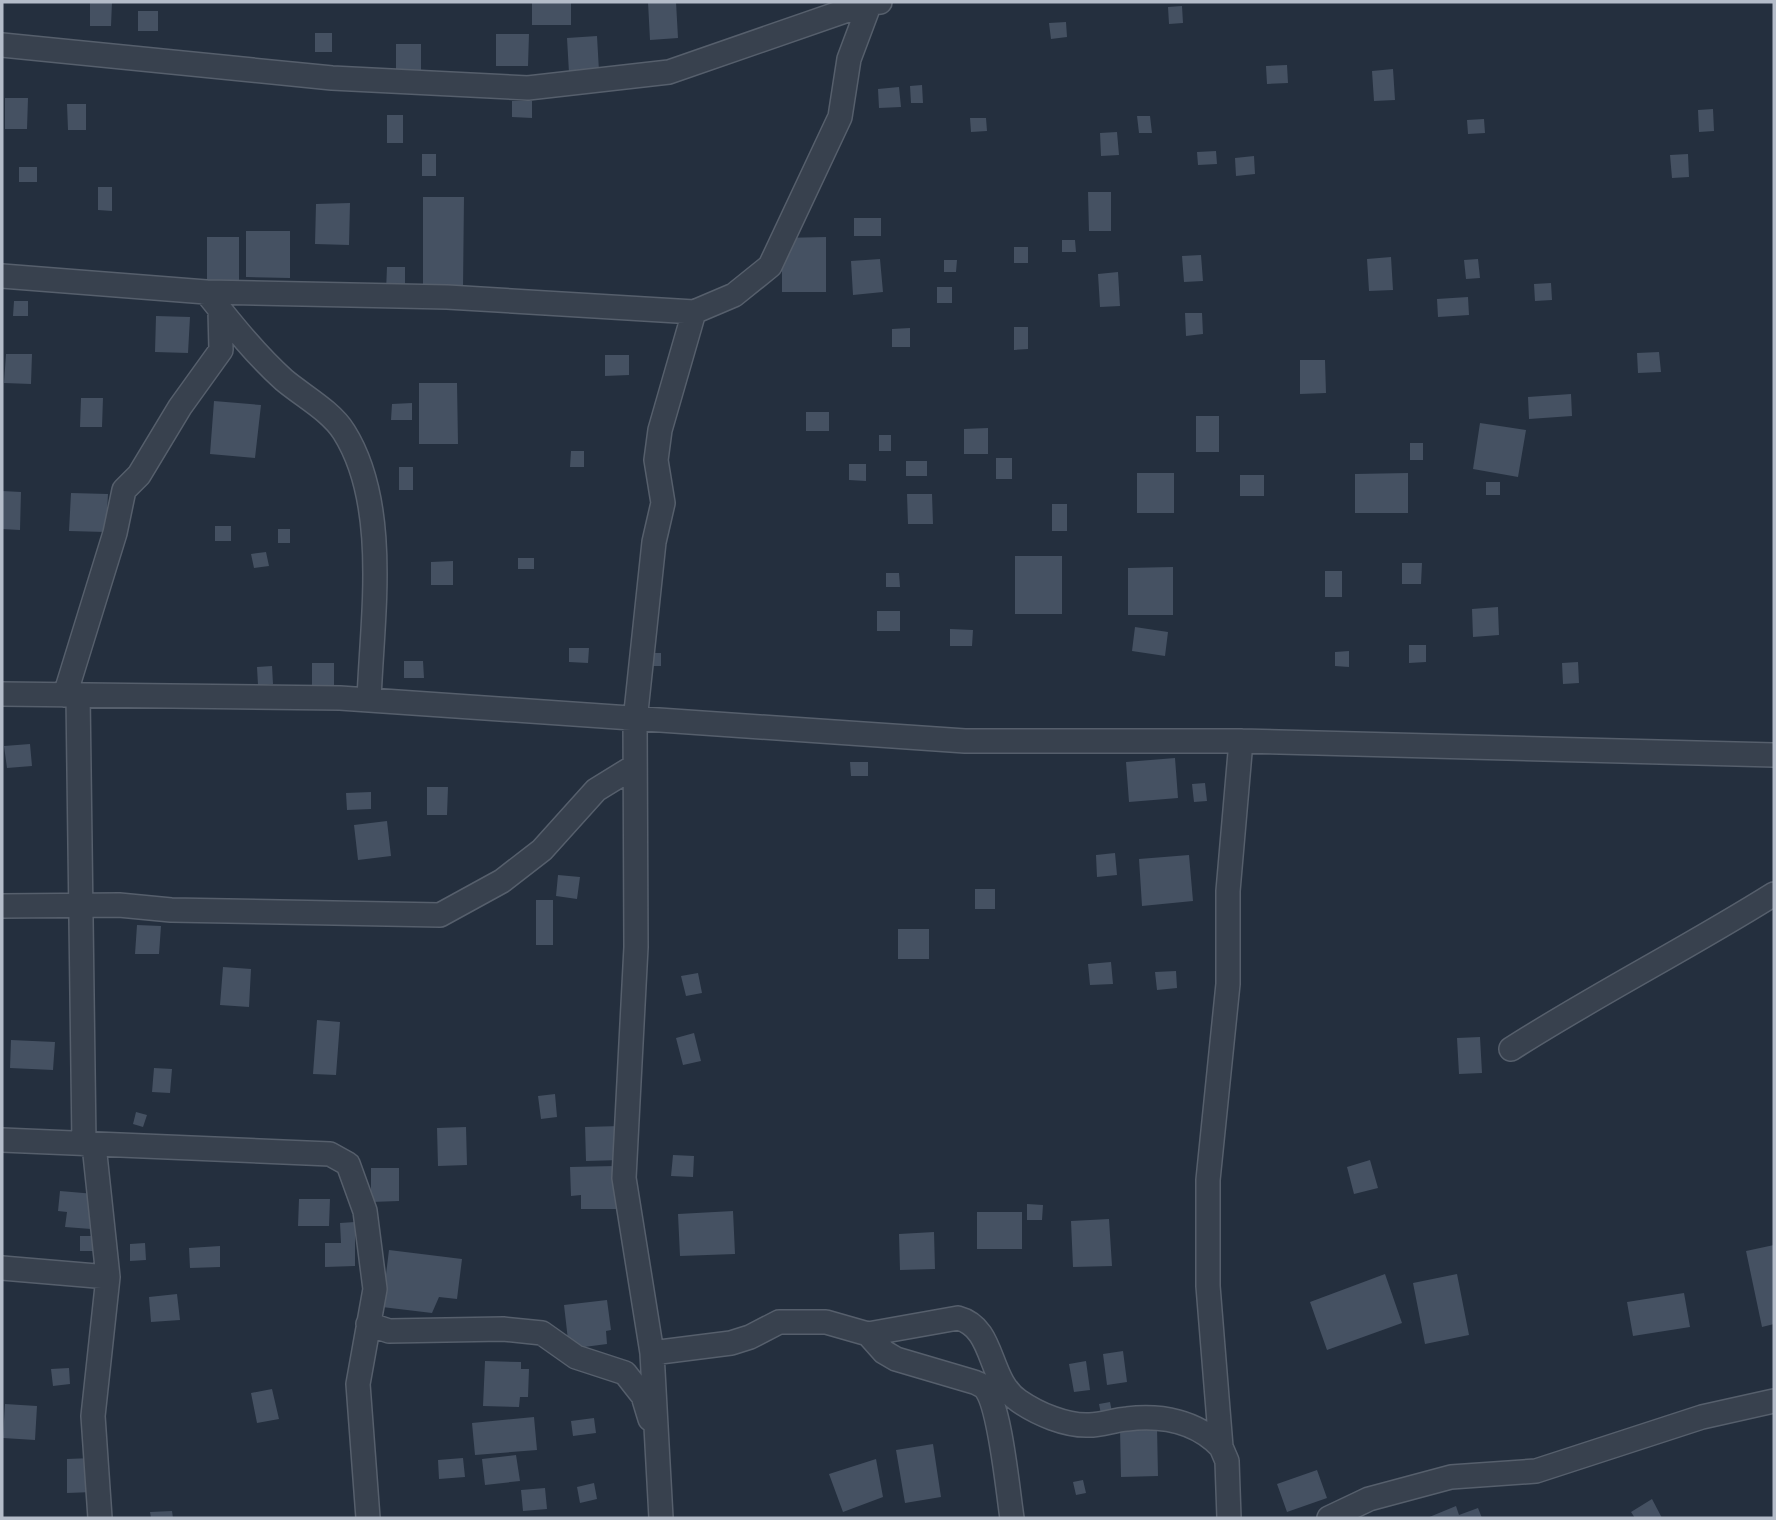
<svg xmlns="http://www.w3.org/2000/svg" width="1776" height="1520" font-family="Cabin,sans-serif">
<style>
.building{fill:#455162}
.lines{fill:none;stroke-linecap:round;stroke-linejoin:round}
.street-casing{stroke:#565f6c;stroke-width:26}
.street{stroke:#38414e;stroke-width:23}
</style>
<rect width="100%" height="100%" fill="#242f3e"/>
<!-- building -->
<path class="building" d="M90,2H112L111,26H90Z
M532,2H571V25H532Z
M648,2H676L678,38L650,40Z
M1182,6L1183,23L1169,24L1168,7Z
M138,11H158V31H138Z
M1066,22L1067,37L1051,39L1049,23Z
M315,33H332V52H315Z
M496,34H529L528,66H496Z
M597,36L599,71L569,73L567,38Z
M396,44H421V71L396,72Z
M1287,65L1288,83L1267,84L1266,66Z
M1393,69L1395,100L1374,101L1372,71Z
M922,85L923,103H911L910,86Z
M899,87L901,107L879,108L878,89Z
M5,98H28L27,129H5Z
M512,101H532V118L512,117Z
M67,104H86V130H68Z
M1713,109L1714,131L1699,132L1698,110Z
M387,115H403V143H387Z
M1137,116H1150L1152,133H1139Z
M970,118H986L987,131L971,132Z
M1484,119L1485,133L1468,134L1467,120Z
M1117,132L1119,155L1101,156L1100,133Z
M1216,151L1217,164L1198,165L1197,152Z
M422,154H436V176H422Z
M1688,154L1689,177L1672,178L1670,155Z
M1254,156L1255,174L1236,176L1235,158Z
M19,167H37V182H19Z
M98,187H112V211L98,210Z
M1088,192H1111V231H1089Z
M423,197H464L463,289H423Z
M350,203L349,245L315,244L316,204Z
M854,218H881V236H854Z
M246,231H290V278L246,277Z
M207,237H239V281H207Z
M826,237V292H782V238Z
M1062,240H1075L1076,252H1062Z
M1014,247H1028V263H1014Z
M1201,255L1203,281L1184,282L1182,256Z
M1391,257L1393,290L1369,291L1367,259Z
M880,259L883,292L853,295L851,261Z
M1478,259L1480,278L1466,279L1464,260Z
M944,260H957L956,272H944Z
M387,267H405V291H386Z
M1118,272L1120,306L1100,307L1098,274Z
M1551,283L1552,300L1535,301L1534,284Z
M937,287H952V303H937Z
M1468,297L1469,315L1438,317L1437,299Z
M14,301H28V316H13Z
M1185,313H1202L1203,334L1186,336Z
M156,316L190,317L188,353L155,352Z
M1014,327H1028V349L1014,350Z
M910,328V347H892V329Z
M1659,352L1661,372L1638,373L1637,353Z
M6,354H32L31,384L4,383Z
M605,355H629V375L605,376Z
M1300,360H1325L1326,393L1300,394Z
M419,383H457L458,444H419Z
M1571,394L1572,416L1529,419L1528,397Z
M81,398H103L102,427H80Z
M214,401L261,405L255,458L210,454Z
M412,403V420H391L392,404Z
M806,412H829V431H806Z
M1196,416H1219V452H1196Z
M1480,423L1526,430L1518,477L1473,469Z
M988,428V454H964V429Z
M879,435H891V451H879Z
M1410,443H1423V460H1410Z
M571,451H584V467H570Z
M996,458H1012V479H996Z
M906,461H927V476H906Z
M849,464H866V481L849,480Z
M399,467H413V490H399Z
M1137,473H1174V513H1137Z
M1408,473V513H1355V474Z
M1240,475H1264V496H1240Z
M1486,482H1500V495H1486Z
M2,491L21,492L20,530L2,529Z
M71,493L108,494L106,532L69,531Z
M907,494H932L933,524H908Z
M1052,504H1067V531H1052Z
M215,526H231V541H215Z
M278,529H290V543H278Z
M266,552L269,566L254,568L251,554Z
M1015,556H1062V614H1015Z
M518,558H534V569H518Z
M453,561V585H431V562Z
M1402,563H1422L1421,584H1402Z
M1173,567V615H1128V568Z
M1325,571H1342V597H1325Z
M886,573H899L900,587H886Z
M1498,607L1499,635L1473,637L1472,609Z
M877,611H900V631H877Z
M1135,627L1168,632L1165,656L1132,651Z
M950,629L973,630L972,646H950Z
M1409,645H1426V662L1409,663Z
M569,648H589L588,663L569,662Z
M1349,651V667L1335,666V652Z
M648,653H661V666H648Z
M404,661H423L424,678H404Z
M1578,662L1579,683L1563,684L1562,663Z
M312,663H334V687H312Z
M272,666L273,684L258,685L257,667Z
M30,744L32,766L7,768L4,746Z
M1175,758L1178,798L1129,802L1126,762Z
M850,762H868V776H851Z
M1205,783L1207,801L1194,802L1192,784Z
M427,787H448L447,815H427Z
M371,792V809L347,810L346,793Z
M387,821L391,856L358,860L354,825Z
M1115,853L1117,875L1097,877L1096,855Z
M1189,855L1193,901L1142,906L1139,859Z
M558,875L580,877L577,899L556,896Z
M975,889H995V909H975Z
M536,900H553V945H536Z
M137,925L161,926L159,954H135Z
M898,929H929V959H898Z
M1111,962L1113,984L1090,985L1088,964Z
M223,967L251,969L249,1007L220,1005Z
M1176,971L1177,988L1157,990L1155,972Z
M698,973L702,993L686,996L681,976Z
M317,1020L340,1022L336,1075L313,1074Z
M694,1033L701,1061L683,1065L676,1038Z
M1480,1037L1482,1073L1459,1074L1457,1038Z
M11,1040L55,1042L53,1070L10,1068Z
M154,1068L172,1069L170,1093L152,1092Z
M555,1094L557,1117L541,1119L538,1096Z
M136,1112L147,1115L143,1127L133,1124Z
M620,1126L621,1160L586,1161L585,1127Z
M466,1127L467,1165L438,1166L437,1128Z
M673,1155L694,1156L693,1177L671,1176Z
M1370,1160L1378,1188L1354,1194L1347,1167Z
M615,1166L616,1209H581V1195L571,1196L570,1167Z
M371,1168H399V1201L371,1202Z
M60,1191L95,1194L91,1229L65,1227L67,1212L58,1211Z
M299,1199H330L329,1226H298Z
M1027,1204L1043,1205L1042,1220H1027Z
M733,1211L735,1254L680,1256L678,1214Z
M977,1212H1022V1249H977Z
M1109,1219L1112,1266L1073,1267L1071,1221Z
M355,1222V1266L325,1267V1243H341L340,1223Z
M934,1232L935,1269L900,1270L899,1234Z
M80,1236H93V1251H80Z
M145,1243L146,1260L130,1261V1244Z
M1774,1245V1324L1762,1327L1746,1251Z
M220,1246V1267L190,1268L189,1248Z
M389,1250L462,1259L457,1299L439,1297L432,1313L382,1307Z
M1385,1274L1402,1323L1327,1350L1310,1302Z
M1457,1274L1469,1335L1425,1344L1413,1283Z
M1684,1293L1690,1327L1633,1336L1627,1302Z
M177,1294L180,1320L151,1322L149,1297Z
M607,1300L611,1330L606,1331L607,1344L569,1349L564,1305Z
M1123,1351L1127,1382L1107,1385L1103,1354Z
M485,1361L521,1362V1369H529L528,1397H520L519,1407L483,1406Z
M1086,1361L1090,1390L1074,1392L1069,1364Z
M69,1368L70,1384L53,1386L51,1369Z
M272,1389L279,1419L257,1423L251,1393Z
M1110,1402L1112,1412L1101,1414L1099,1404Z
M5,1404L37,1406L35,1440L3,1438Z
M534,1417L537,1450L475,1455L472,1423Z
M594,1418L596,1433L573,1436L571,1421Z
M1157,1427L1158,1476L1121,1477L1120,1428Z
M933,1444L941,1497L905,1503L896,1450Z
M516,1455L520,1481L485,1485L482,1459Z
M92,1458L93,1492L67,1493V1459Z
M463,1458L465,1477L439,1479L438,1460Z
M876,1459L883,1497L843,1512L829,1474Z
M1317,1470L1327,1498L1287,1512L1277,1484Z
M1083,1480L1086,1493L1076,1495L1073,1482Z
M594,1483L597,1499L580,1503L577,1487Z
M545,1488L547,1509L523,1511L521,1490Z
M1652,1499L1662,1518H1635L1631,1512Z
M1456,1506L1459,1515L1478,1508L1482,1518H1427Z
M172,1511L173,1518H151L150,1512Z"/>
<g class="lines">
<!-- street casing -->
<g class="street-casing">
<path id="street" d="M2,45L332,78L528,88L669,72L871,2
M2,276L206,292L447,297L694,312
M206,292C230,322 255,354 284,380C303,396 331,411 344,432C390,505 372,618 369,700
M2,694L340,698L965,741H1241L1774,755
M65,695L115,533L124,490L139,475L180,407L221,350L220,310
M78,695L84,1144
M2,906L119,905L171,910L440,915L502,881L542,850L596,790L635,766
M1511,1049C1597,994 1688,948 1774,894
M2,1140L330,1154L348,1164L365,1211L375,1289L358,1384L368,1518
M94,1145L108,1277L93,1416L100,1518
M2,1268L108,1277
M368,1324L389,1331L503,1329L542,1333L576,1357L625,1373L643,1396L650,1419
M868,1334L958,1318C996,1328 987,1380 1019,1401C1038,1414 1066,1426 1089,1425C1102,1425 1114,1420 1127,1419C1161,1415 1196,1421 1221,1447
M652,1353L731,1343L750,1337L779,1322H826L868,1334L884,1352L896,1359L974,1382C975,1382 983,1386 984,1387C1000,1403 1008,1493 1012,1518
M661,1518L652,1353L624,1178L636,947L635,721L654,542L663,503L656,460L660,430L694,312L734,295L770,266L840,117L849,59L870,3L880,2
M1229,1518L1227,1461L1221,1447L1208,1286V1180L1228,984V891L1241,741
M1329,1518L1369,1499L1451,1477L1536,1471L1702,1417L1774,1401"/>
</g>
<!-- street -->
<use href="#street" class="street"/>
</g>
<!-- border -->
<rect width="1776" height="1520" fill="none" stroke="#b4bcc9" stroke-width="7"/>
</svg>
